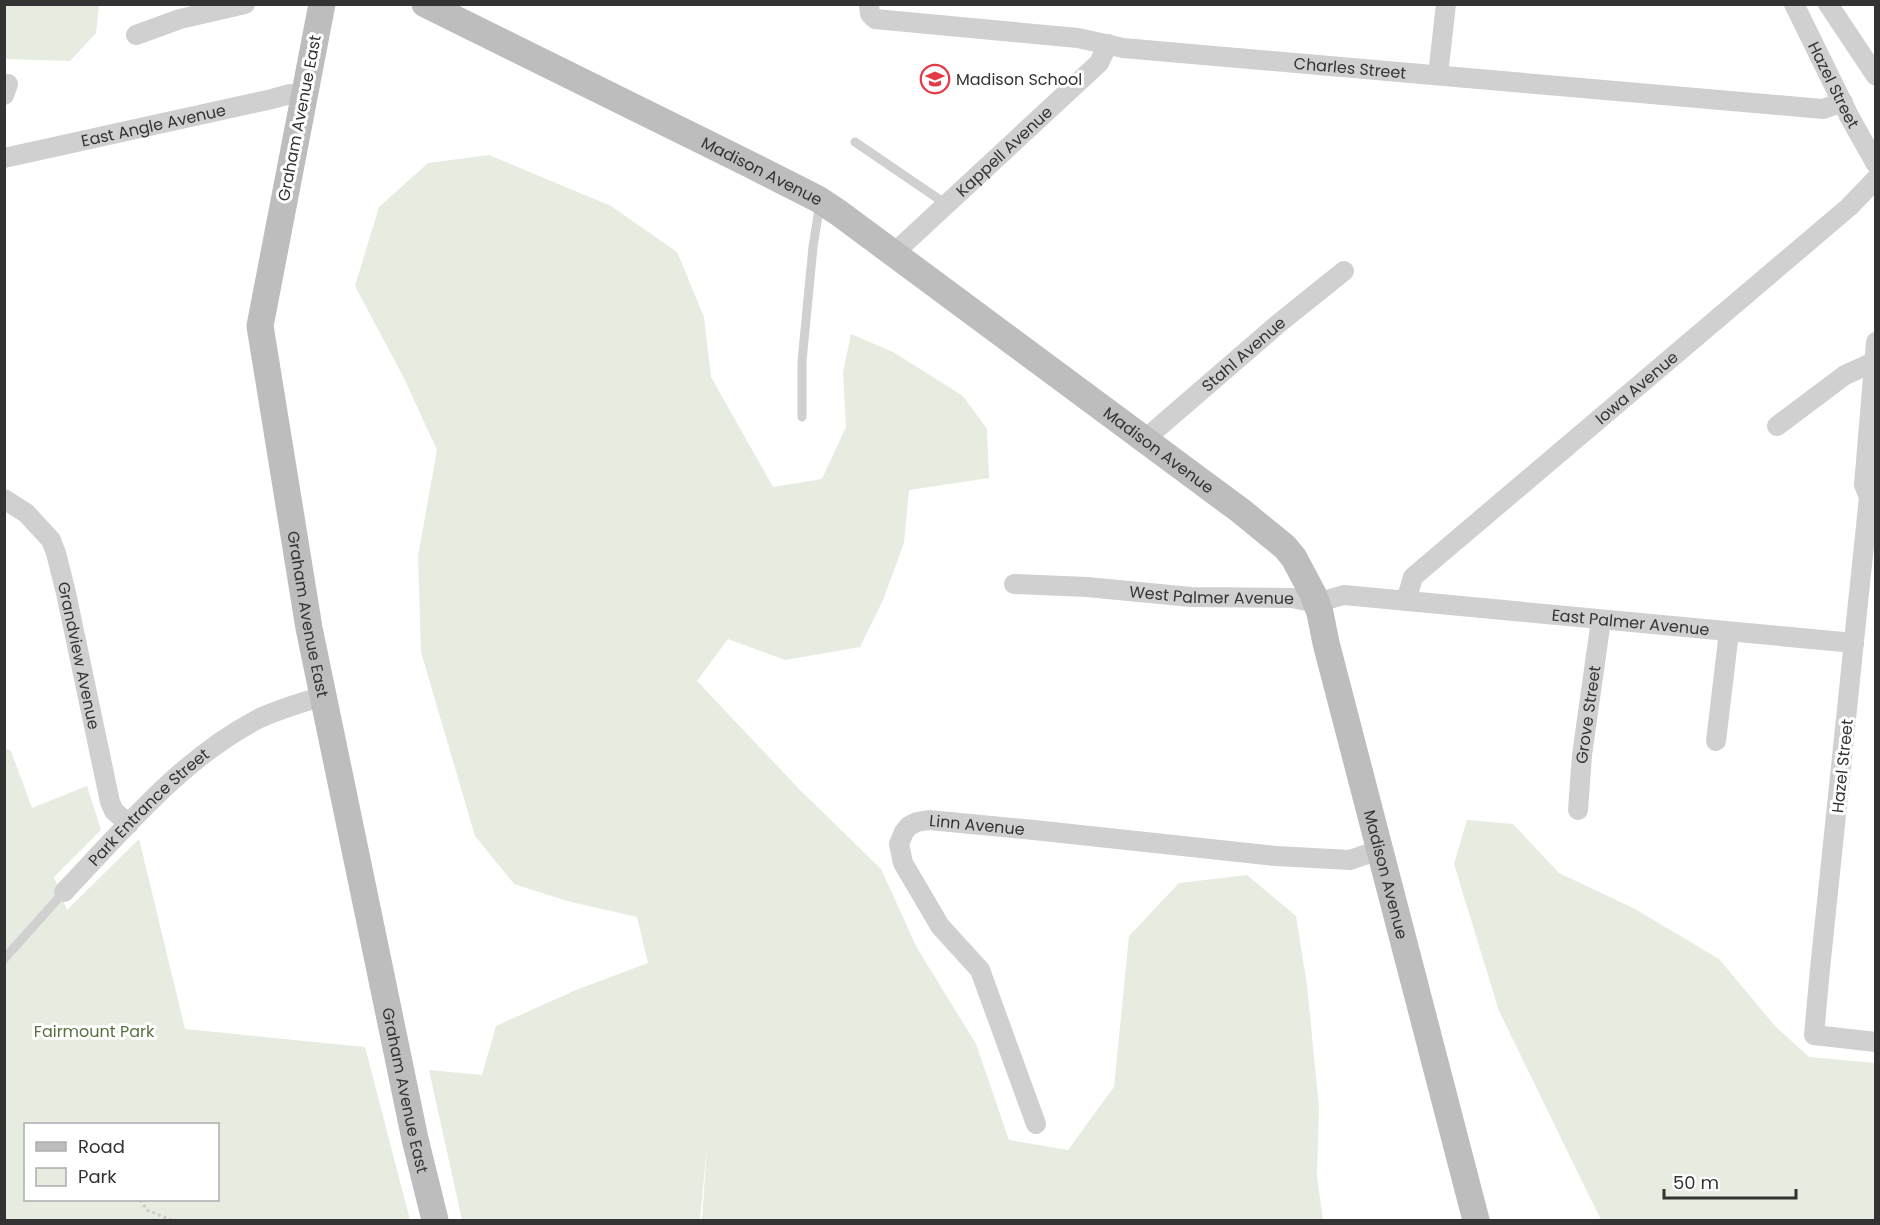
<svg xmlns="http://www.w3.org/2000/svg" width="1880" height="1225" font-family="Poppins,sans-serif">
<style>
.green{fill:#e6ecdf;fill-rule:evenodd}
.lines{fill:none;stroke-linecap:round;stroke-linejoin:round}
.path{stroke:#cdcdcd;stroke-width:3;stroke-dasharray:3 3;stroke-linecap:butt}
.lane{stroke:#d0d0d0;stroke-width:9}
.street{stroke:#d0d0d0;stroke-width:20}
.secondary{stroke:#bdbdbd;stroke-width:27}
.labels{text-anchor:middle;stroke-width:6;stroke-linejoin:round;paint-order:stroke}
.street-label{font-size:16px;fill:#333;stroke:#fff}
.poi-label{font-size:16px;fill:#333;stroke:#fff;text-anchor:start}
.park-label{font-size:16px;fill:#56703f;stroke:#fff}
</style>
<rect width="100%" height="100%" fill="#fff"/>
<!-- green -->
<path class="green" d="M5,4L99,5L96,33L70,61L5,59Z
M489,155L611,206L677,252L704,317L711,377L773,487L822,479L846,427L843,372L851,334L893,352L963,396L987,429L989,478L909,490L904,543L883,600L860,647L785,660L728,639L697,681L800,790L881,869L917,948L976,1044L1009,1140L1068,1150L1114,1087L1129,936L1179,883L1247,875L1296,916L1307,985L1319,1108L1317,1177L1323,1220H702L707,1145L700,1220H462L429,1070L482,1075L496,1026L576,990L648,963L637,917L567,901L514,884L475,836L421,652L418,556L437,450L404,378L355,286L379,207L428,163Z
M4,748L11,751L32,808L87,786L101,830L54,877L67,910L139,839L185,1029L365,1047L410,1220H5ZM26,1124H218V1200H26Z
M1467,820L1513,824L1559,873L1635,909L1719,959L1775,1026L1809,1057L1875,1063V1220H1601L1499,1011L1454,864Z"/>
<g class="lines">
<!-- path -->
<path class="path" d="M140,1200L147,1210L171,1220"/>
<!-- lane -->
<path class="lane" d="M855,142L946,204
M802,417V361L813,247L820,203
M4,959L64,892"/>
<!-- street -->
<g class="street">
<path id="s1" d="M869,4L870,14L875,19L1078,38L1123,48L1823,109L1843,102"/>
<path id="s2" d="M1794,4L1849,116L1876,164"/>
<path d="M1828,4L1876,76"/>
<path d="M136,35L180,19L245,4"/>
<path d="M1438,75L1446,4"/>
<path d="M4,95L8,84"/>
<path id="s3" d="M4,158L272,99L290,94L303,95"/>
<path id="s4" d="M894,253L1099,63L1108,44"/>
<path d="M1777,426L1845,375L1874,362"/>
<path id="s5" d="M1145,439L1278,324L1344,271"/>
<path d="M1876,491L1869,497L1820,969L1814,1035L1876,1042"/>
<path d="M1869,497L1864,485L1876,342"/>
<path id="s6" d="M4,499L26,513L51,540L56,553L66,593L110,802L114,811L129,824"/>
<path id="s7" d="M1014,584L1087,587L1191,597L1292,598L1316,603L1344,595L1854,643"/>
<path id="s8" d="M1406,601L1413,577L1849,207L1876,179"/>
<path d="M1716,741L1729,632"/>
<path id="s9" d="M1578,810L1582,755L1601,620"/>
<path id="s10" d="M64,892C124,829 181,759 258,719C279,709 301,703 323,696"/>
<path id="s11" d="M1036,1124L980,970L940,926L903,863L899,844L904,832L909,826L917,822L929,820L1034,830L1276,856L1350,860L1379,850"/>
</g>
<!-- secondary -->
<g class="secondary">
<path id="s12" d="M322,4L260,326L309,628L415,1139L435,1220"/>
<path id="s13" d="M425,4L745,162L818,199L839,213L1241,511L1285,547L1294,558L1313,594L1320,613L1326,643L1476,1220"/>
</g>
</g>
<!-- icons -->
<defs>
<g id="school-ring" transform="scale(1.5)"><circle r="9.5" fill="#fff" stroke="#e63946" stroke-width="1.5"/><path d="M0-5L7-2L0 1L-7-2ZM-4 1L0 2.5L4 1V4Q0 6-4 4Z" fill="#e63946"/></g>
</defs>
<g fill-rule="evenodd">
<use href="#school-ring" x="935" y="79"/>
</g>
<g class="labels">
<!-- street labels -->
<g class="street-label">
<text dy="6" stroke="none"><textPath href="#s1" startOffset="495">Charles Street</textPath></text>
<text dy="6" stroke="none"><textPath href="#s2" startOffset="90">Hazel Street</textPath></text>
<text transform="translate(299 118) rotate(-79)" y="6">Graham Avenue East</text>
<text dy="6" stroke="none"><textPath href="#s3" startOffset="153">East Angle Avenue</textPath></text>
<text dy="6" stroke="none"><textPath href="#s4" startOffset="150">Kappell Avenue</textPath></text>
<text dy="6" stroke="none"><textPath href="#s13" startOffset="376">Madison Avenue</textPath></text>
<text dy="6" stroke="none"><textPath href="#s5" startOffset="130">Stahl Avenue</textPath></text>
<text dy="6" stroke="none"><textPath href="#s8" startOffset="318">Iowa Avenue</textPath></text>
<text dy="6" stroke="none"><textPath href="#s13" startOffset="862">Madison Avenue</textPath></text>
<text dy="6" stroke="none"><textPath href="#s7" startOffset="198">West Palmer Avenue</textPath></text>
<text dy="6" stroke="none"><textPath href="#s12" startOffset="620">Graham Avenue East</textPath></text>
<text dy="6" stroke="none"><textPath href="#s7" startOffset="620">East Palmer Avenue</textPath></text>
<text dy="6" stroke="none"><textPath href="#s6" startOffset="182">Grandview Avenue</textPath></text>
<text dy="6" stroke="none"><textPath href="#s9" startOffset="96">Grove Street</textPath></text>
<text transform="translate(1842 766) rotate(-84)" y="6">Hazel Street</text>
<text dy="6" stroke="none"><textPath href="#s10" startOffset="120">Park Entrance Street</textPath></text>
<text dy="6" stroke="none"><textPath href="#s11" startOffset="406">Linn Avenue</textPath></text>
<text dy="6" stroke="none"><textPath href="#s13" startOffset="1366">Madison Avenue</textPath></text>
<text dy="6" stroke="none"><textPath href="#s12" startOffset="1106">Graham Avenue East</textPath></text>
</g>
<!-- poi labels -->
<g class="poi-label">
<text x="956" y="85">Madison School</text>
</g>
<!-- park labels -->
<g class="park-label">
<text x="94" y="1037">Fairmount Park</text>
</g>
</g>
<!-- border -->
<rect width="1880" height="1225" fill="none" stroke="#333333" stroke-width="12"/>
<!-- legend -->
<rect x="24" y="1123" width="195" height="78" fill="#ffffff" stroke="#adadad" stroke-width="1.5"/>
<rect x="36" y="1142" width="30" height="9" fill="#bdbdbd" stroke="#adadad" stroke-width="1.5"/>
<text x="78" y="1153" font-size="18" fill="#333333">Road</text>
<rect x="36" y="1168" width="30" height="18" fill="#e6ecdf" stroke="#adadad" stroke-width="1.5"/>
<text x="78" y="1183" font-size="18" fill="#333333">Park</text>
<!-- scale -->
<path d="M1664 1189v9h132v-9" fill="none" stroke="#333333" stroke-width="3"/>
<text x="1673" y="1189" font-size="18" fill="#333333" stroke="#ffffff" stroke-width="4.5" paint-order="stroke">50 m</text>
</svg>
